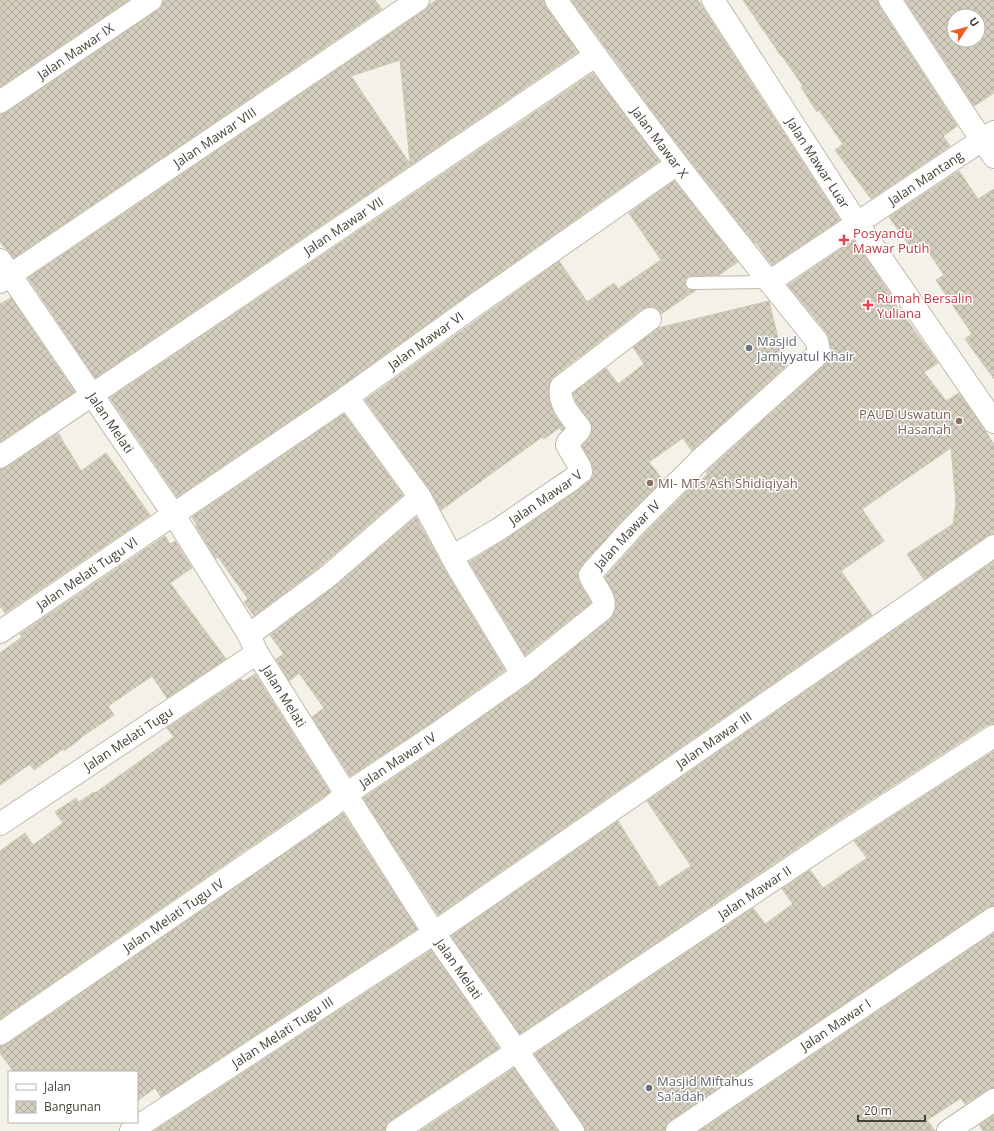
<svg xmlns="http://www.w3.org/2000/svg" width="994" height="1131" font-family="'Open Sans',sans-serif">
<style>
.building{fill:url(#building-cross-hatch);stroke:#cec7b1;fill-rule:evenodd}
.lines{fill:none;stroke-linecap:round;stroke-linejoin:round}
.service-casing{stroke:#bebaab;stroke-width:14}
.minor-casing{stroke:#bebaab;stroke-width:24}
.tertiary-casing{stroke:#bebaab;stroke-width:24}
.service{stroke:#fff;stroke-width:12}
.minor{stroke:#fff;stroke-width:22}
.tertiary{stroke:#fff;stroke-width:22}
.health-dot{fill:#e0444e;stroke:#fff;stroke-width:1.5}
.worship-dot{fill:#6b7280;stroke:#fff;stroke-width:1.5}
.education-dot{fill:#8d6e63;stroke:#fff;stroke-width:1.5}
.labels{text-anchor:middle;stroke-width:3;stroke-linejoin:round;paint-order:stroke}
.street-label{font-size:13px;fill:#464237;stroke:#fff}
.health-label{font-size:13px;fill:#be3a42;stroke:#fff;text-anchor:start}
.worship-label{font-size:13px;fill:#5b616d;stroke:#fff;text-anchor:start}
.education-label{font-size:13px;fill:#785e54;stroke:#fff;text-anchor:end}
</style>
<defs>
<pattern id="building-cross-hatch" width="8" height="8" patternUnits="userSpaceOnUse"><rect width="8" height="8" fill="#d4cebe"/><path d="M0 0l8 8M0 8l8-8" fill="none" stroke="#aea99b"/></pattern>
</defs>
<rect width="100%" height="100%" fill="#f3f1e8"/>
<!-- building -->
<path class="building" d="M0,0H129L0,87Z
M163,0H375L382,9L14,258L0,242V114L7,112L158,10L162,6Z
M437,0H544L546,7L578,52L95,378L28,278L425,10L430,4ZM400,60L405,110L410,164L351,76Z
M571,0H698L840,220L772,265L754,240L755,244L661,123Z
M743,0H878L880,7L957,126L943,136L950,146L871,199L835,150L843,144L819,110L817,112L801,87L803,86L782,56H781Z
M905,0H994V93L974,106ZM954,16H978V40H954Z
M593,73L659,161L468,295L340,387L177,497L110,398Z
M959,171L978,199L994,189V379L965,339L972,334L936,280L944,275L922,242L912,249L889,217Z
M674,181L738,262L719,275L692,276L688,277L685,283L686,287L689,290H696L661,314L660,311L654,307H648L642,309L553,377L550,381L549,386V400L554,414L564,428L562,431L559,428L544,439L542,437L441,510L430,490L365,400L559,261L587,302L614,283L618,289L661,260L629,213Z
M854,240L895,301L894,302L938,363L924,372L946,401L959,393L994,444V534L987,536L924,580L907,554L953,524L956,503L951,448L862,509L884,541L841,571L872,615L438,915L363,798L445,743L529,684L610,619L615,610L616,601L613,591L605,577L641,537L688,490L708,474L706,472L708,470L823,366L833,355L831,352L829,339L827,333L788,285Z
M11,298L75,392L0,442V304Z
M769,301L785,367L692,451L683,438L649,462L663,480L623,520L580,568L578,574V580L591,603L525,655L469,562L506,539L578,490L593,477L592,464L582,446L591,435L592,426L576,402L573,393L606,368L618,384L644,364L633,347L658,328Z
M344,414L403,495L319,567L254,616L244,602L248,599L218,557L216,559L196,526L197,525L192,517Z
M58,433L81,471L106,453L150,515L5,613L0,606V469L7,467Z
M416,517L447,574L505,670L431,723L350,776L312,717L324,708L299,673L289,681L276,659L284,654L270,635L335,586Z
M165,536L170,544L175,541L192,568L170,583L226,659L167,698L152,676L108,706L114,715L80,738V739L64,751L63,749L34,770L30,764L0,785V653L22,637L20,634Z
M994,561V724L987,725L830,826L520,1034L451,936L618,821L659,887L691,866L647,801Z
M255,674L330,792L0,1019V851L25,833L33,845L63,823L55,812L76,798L79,802L94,792L95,793L174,737L167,728L241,679L243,682Z
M994,751V906L987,908L670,1121L666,1125L665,1131H585L583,1124L534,1054L753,908L765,924L793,904L782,889L810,870L823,888L867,858L854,841Z
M343,813L417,929L161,1097L155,1088L137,1101V1072H14L0,1053V1046L7,1044Z
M994,933V1088L987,1090L965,1104L961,1098L927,1120L935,1131H699Z
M431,950L499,1048L390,1121L386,1125L385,1131H154Z
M514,1068L558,1131H420Z
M994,1115V1131H983L979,1125Z"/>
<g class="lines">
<!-- service casing -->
<g class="service-casing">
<path id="service" d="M692,283L769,282"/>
</g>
<!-- minor casing -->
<g class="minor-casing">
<g id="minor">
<path d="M890,0L971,124L994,157"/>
<path id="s1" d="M0,102L151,0"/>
<path id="s2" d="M0,260L174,515L249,635L257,653L434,933L573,1131"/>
<path id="s3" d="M0,282L418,0"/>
<path id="s4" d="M769,282L994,132"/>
<path id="s5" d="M0,457L595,56"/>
<path d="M420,497L458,568L522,674"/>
<path id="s6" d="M452,557L499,529L571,480L581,472L580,467L567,445L568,442L579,431L580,428C570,415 558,403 561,387L650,319"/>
<path id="s7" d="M0,632L347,397L475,305L677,164"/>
<path d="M249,635L327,577L420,497L347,397"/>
<path id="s8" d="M0,824L257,653"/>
<path id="s9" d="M0,1034L331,807L346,794L438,733L522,674L602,610C609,599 593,586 590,575L593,571L632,528L699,461L815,357L819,351L817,341C727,230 638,117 556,0"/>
<path id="s10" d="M131,1131L434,933L994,546"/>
<path id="s11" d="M397,1131L837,837L994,736"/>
<path id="s12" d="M677,1131L994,918"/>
</g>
</g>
<!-- tertiary casing -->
<g class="tertiary-casing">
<g id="tertiary">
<path id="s13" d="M713,0L857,223L994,422"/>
<path d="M948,1131L994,1100"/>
</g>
</g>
<!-- service -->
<use href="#service" class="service"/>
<!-- minor -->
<use href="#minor" class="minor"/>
<!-- tertiary -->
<use href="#tertiary" class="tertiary"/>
</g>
<!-- markers -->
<g class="health-dot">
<path d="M842 234h4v4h4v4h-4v4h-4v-4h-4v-4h4z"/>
<path d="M866 299h4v4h4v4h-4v4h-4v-4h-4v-4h4z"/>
</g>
<g class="worship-dot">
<circle cx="749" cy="348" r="4"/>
<circle cx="649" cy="1088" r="4"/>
</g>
<g class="education-dot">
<circle cx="959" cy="421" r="4"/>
<circle cx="650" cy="483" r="4"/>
</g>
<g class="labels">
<!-- street labels -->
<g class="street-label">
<text dy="5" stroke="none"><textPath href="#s1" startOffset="91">Jalan Mawar IX</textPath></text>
<text dy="5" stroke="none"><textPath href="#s3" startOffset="259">Jalan Mawar VIII</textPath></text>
<text transform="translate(660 142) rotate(53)" y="5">Jalan Mawar X</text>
<text dy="5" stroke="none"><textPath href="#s13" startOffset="194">Jalan Mawar Luar</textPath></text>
<text dy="5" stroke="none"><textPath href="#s4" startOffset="188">Jalan Mantang</textPath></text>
<text dy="5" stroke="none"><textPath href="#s5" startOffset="414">Jalan Mawar VII</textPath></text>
<text dy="5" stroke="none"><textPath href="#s7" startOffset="516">Jalan Mawar VI</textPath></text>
<text dy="5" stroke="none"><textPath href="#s2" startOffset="197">Jalan Melati</textPath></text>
<text dy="5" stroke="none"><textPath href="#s6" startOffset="111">Jalan Mawar V</textPath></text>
<text dy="5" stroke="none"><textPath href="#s9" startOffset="830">Jalan Mawar IV</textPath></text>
<text dy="5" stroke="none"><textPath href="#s7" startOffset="105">Jalan Melati Tugu VI</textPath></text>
<text dy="5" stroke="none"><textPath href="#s2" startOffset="521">Jalan Melati</textPath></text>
<text dy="5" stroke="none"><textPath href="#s8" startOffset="154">Jalan Melati Tugu</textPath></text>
<text dy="5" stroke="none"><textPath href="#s10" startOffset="702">Jalan Mawar III</textPath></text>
<text dy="5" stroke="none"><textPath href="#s9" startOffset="483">Jalan Mawar IV</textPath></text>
<text dy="5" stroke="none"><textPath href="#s11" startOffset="430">Jalan Mawar II</textPath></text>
<text dy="5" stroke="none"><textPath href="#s9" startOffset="210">Jalan Melati Tugu IV</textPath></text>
<text dy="5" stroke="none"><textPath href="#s2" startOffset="845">Jalan Melati</textPath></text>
<text dy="5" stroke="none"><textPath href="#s12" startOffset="191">Jalan Mawar I</textPath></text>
<text dy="5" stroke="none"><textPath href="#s10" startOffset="181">Jalan Melati Tugu III</textPath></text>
</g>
<!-- health labels -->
<g class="health-label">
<text x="853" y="238">Posyandu<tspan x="853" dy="15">Mawar Putih</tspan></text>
<text x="877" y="303">Rumah Bersalin<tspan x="877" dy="15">Yuliana</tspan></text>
</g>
<!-- worship labels -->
<g class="worship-label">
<text x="757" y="346">Masjid<tspan x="757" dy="15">Jamiyyatul Khair</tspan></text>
<text x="657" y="1086">Masjid Miftahus<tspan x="657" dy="15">Sa'adah</tspan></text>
</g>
<!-- education labels -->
<g class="education-label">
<text x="951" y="419">PAUD Uswatun<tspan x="951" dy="15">Hasanah</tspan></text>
<text x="658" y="488" text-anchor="start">MI- MTs Ash Shidiqiyah</text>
</g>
</g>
<!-- legend -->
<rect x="8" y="1071" width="130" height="52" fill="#ffffff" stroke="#b5b3af"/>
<rect x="16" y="1084" width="20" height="6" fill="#ffffff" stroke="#b5b3af"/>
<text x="44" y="1091" font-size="12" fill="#464237">Jalan</text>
<rect x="16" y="1101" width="20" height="12" fill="url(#building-cross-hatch)" stroke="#b5b3af"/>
<text x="44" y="1111" font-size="12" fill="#464237">Bangunan</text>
<!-- north arrow -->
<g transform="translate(966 28) rotate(54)"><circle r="19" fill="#ffffff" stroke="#b5b3af"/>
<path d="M0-3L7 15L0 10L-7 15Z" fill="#ee5f24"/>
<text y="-6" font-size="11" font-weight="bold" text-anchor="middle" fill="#464237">U</text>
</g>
<!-- scale -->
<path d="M858 1115v6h67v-6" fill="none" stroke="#464237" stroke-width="2"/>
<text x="864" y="1115" font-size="12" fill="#464237" stroke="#ffffff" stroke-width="3" paint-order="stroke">20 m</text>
</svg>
